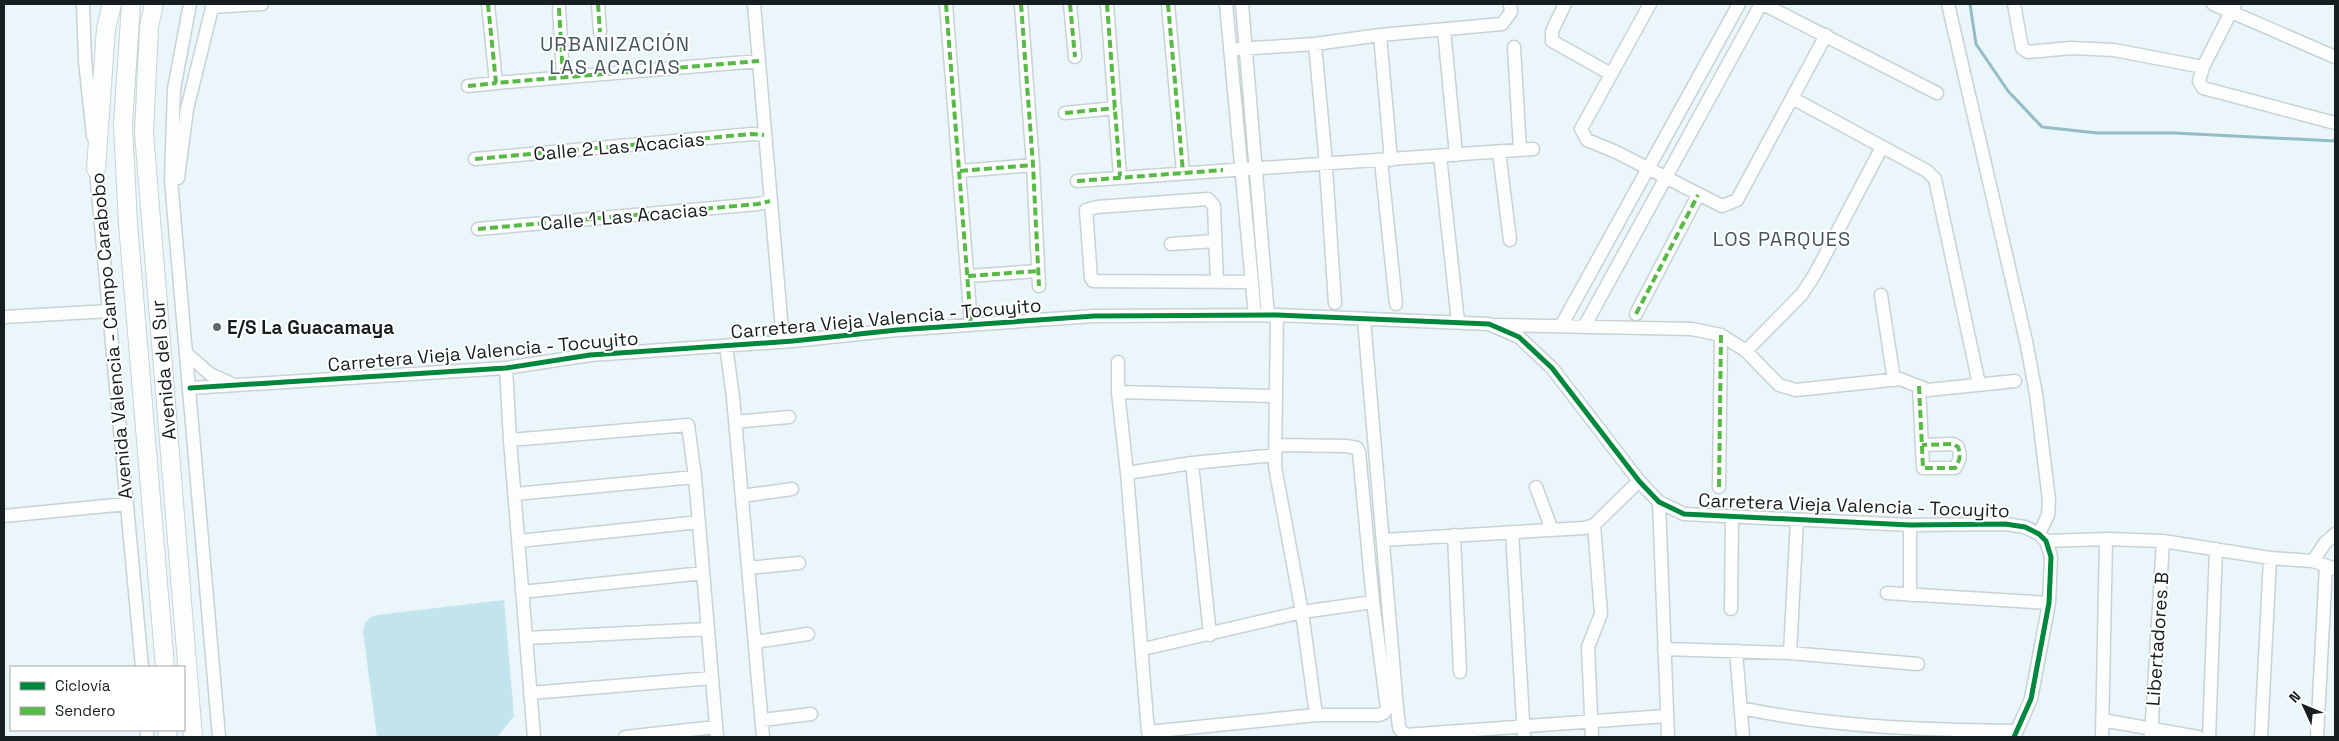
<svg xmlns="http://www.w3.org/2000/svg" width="2339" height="741" font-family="'Space Grotesk',sans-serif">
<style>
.park{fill:#c2e4ec}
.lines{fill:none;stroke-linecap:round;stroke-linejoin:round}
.stream{stroke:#95bcc5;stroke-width:3}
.minor-casing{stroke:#c8d2d5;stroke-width:15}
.highway-casing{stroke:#c8d2d5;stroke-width:20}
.minor{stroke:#fcfefe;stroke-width:12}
.highway{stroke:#fcfefe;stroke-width:18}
.quiet{stroke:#58b947;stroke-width:4;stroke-dasharray:8 4;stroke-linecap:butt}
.cycleway-casing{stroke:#fff;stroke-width:8}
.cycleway{stroke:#00873e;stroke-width:5}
.poi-dot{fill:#606a6c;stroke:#fff;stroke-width:2}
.labels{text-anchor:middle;stroke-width:4;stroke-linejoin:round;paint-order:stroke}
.street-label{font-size:19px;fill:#161e20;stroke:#fff}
.poi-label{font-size:19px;font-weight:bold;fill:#161e20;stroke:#fff;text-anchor:start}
.neighbourhood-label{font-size:20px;letter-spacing:1px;fill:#44565b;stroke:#fff}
</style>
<rect width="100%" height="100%" fill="#eaf6f9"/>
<!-- park -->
<path class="park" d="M504,600L514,716L497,737H377L363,632C365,622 367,618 377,615Z"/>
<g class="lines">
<!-- stream -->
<path class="stream" d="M1970,4L1976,44L2008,91L2042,127L2097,133H2174L2335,141"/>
<!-- minor casing -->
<g class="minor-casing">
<path id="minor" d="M83,4L85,61L93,136
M190,4L174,89L171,180L219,737
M488,4L496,83L759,61
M598,4L600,32
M754,4L783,342
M946,4L971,324
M1021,4L1033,165L1039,286
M1070,4L1075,57
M1107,4L1120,176
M1168,4L1183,172
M1226,4L1255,315
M1242,4L1268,316
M1565,4L1552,31V41L1611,74
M1650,4L1581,129L1587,140L1616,152L1722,206L1737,200L1826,35
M1763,4L1937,93
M1948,4L2026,341L2036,394L2049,500L2048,515L2039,534
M2014,4L2022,48L2028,52L2071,48L2114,50L2203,67
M2213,4L2335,57
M2235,4L2203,67L2199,81L2203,88L2335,123
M212,7L262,4
M559,8L563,77
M1444,30L1456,155
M1380,35L1391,160
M1315,44L1325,153L1335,303
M1514,47L1520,150
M1238,49L1315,44L1380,35L1502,24L1511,12L1510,4
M468,86L496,83
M1792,98L1927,171L1935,179L1979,384
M1065,113L1115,108
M1499,152L1510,240
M1440,156L1458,322
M475,159L752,134L764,135
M95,161L142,667
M1381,161L1396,304
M960,171L1033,165
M178,178L187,109L213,4
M1077,181L1533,149
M478,229L758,204L770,201
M1171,244L1215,241
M968,276L1038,271
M1217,282L1214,206L1208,199L1097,207L1086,210L1091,278L1093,281L1252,282
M1881,295L1894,380
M1636,314L1698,195
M1277,315L1275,467L1302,612L1316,715
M4,317L110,311
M1364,320L1397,708L1399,728L1405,735L1666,716
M1496,325L1692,329L1721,335L1746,351L1779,385L1796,390L1900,379L1928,390L2015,381
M1561,326L1739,4
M1584,327L1761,4
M726,346L733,397L763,737
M1746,351L1802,294L1815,274L1882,147
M187,354L210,374L230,383
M1118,362V392L1127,473
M506,368L510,440L534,737
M1919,386L1923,468H1955C1960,460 1961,456 1958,447L1953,444L1922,445
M190,388L506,368L590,355L793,341L897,330L1094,316L1277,315L1489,324L1519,337L1552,368L1639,481L1659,502L1684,514L1910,525L2005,524L2025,527L2039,534L2046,541L2051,557L2049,603L2031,699L2014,737
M1118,392L1276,396
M735,422L789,417
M510,440L688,425L695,477L717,737
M1275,455L1192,463L1127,473L1148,732L1316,715H1379L1384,713L1387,708L1373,602L1359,452L1357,448L1346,446L1276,445
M1192,463L1210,635
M1536,487L1552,530
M1719,487L1721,335
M515,494L695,477
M742,496L792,489
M1659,502L1668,737
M4,516L126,504
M1910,525V595
M1512,532L1524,737
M1454,535L1460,672
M1383,540L1584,528L1594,525L1639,481
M519,541L699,522
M2046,541L2106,539L2163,541L2270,558L2313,561L2335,569
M2313,561L2325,543L2335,534
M748,568L799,563
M522,592L703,573
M1887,593L2049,603
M1731,609L1732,517
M527,638L708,629
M755,642L808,634
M1143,649L1302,612L1373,602
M1664,649L1790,653L1918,664
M1736,651L1743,737
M1790,653L1797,520
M530,693L712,678
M1741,708C1831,727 1924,730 2016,731
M762,720L811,714
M2102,720L2198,737
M147,730V737
M625,737L716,727
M1592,737L1588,647L1601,614L1594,525
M2102,737L2106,539
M2151,737L2163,541
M2209,737L2216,549
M2261,737L2270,558
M2317,737L2326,566"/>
</g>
<!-- highway casing -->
<g class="highway-casing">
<path id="highway" d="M131,4L123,124L128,224L165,667
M154,4L149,27L144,133L193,737
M96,169L106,29L112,4
M167,737L168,730"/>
</g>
<!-- minor -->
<use href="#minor" class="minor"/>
<!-- highway -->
<use href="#highway" class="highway"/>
<!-- quiet -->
<path class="quiet" d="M488,4L496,83L759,61
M598,4L600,32
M946,4L971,324
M1021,4L1033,165L1039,286
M1070,4L1075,57
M1107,4L1120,176
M1168,4L1183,172
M559,8L563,77
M468,86L496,83
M1065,113L1115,108
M475,159L752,134L764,135
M960,171L1033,165
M1077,181L1223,170
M478,229L758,204L770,201
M968,276L1038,271
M1636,314L1698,195
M1919,386L1923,468H1955C1960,460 1961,456 1958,447L1953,444L1922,445
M1719,487L1721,335"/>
<!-- cycleway casing -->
<g class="cycleway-casing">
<path id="cycleway" d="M190,388L506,368L590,355L793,341L897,330L1094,316L1277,315L1489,324L1519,337L1552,368L1639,481L1659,502L1684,514L1910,525L2005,524L2025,527L2039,534L2046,541L2051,557L2049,603L2031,699L2014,737"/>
</g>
<!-- cycleway -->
<use href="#cycleway" class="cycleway"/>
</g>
<!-- markers -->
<circle class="poi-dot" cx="217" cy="327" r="5"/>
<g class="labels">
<!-- street labels -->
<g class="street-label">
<text transform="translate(619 146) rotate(-5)" y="7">Calle 2 Las Acacias</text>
<text transform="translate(624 216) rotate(-5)" y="7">Calle 1 Las Acacias</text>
<text transform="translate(886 318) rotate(-5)" y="7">Carretera Vieja Valencia - Tocuyito</text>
<text transform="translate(111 336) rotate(-95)" y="7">Avenida Valencia - Campo Carabobo</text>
<text transform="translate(483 351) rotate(-5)" y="7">Carretera Vieja Valencia - Tocuyito</text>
<text transform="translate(163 370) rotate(-95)" y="7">Avenida del Sur</text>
<text transform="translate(1854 505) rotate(2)" y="7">Carretera Vieja Valencia - Tocuyito</text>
<text transform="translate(2157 639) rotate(-86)" y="7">Libertadores B</text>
</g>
<!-- poi labels -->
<g class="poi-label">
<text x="227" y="334">E/S La Guacamaya</text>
</g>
<!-- neighbourhood labels -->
<g class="neighbourhood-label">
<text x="615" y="51">URBANIZACIÓN<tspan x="615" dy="23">LAS ACACIAS</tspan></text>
<text x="1782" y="246">LOS PARQUES</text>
</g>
</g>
<!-- border -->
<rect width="2339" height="741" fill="none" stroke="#161e20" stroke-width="10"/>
<!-- legend -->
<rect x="10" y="666" width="175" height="65" fill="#ffffff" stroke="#a2a5a6"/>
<rect x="20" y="682" width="25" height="8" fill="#00873e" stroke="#a2a5a6"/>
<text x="55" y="691" font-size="15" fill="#161e20">Ciclovía</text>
<rect x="20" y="707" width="25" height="8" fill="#58b947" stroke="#a2a5a6"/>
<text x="55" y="716" font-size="15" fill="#161e20">Sendero</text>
<!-- north arrow -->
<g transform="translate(2304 706) rotate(314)" stroke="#ffffff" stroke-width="4" paint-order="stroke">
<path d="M0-4L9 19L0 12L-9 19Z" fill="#161e20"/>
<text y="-8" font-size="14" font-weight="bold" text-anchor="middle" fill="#161e20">N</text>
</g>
</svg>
